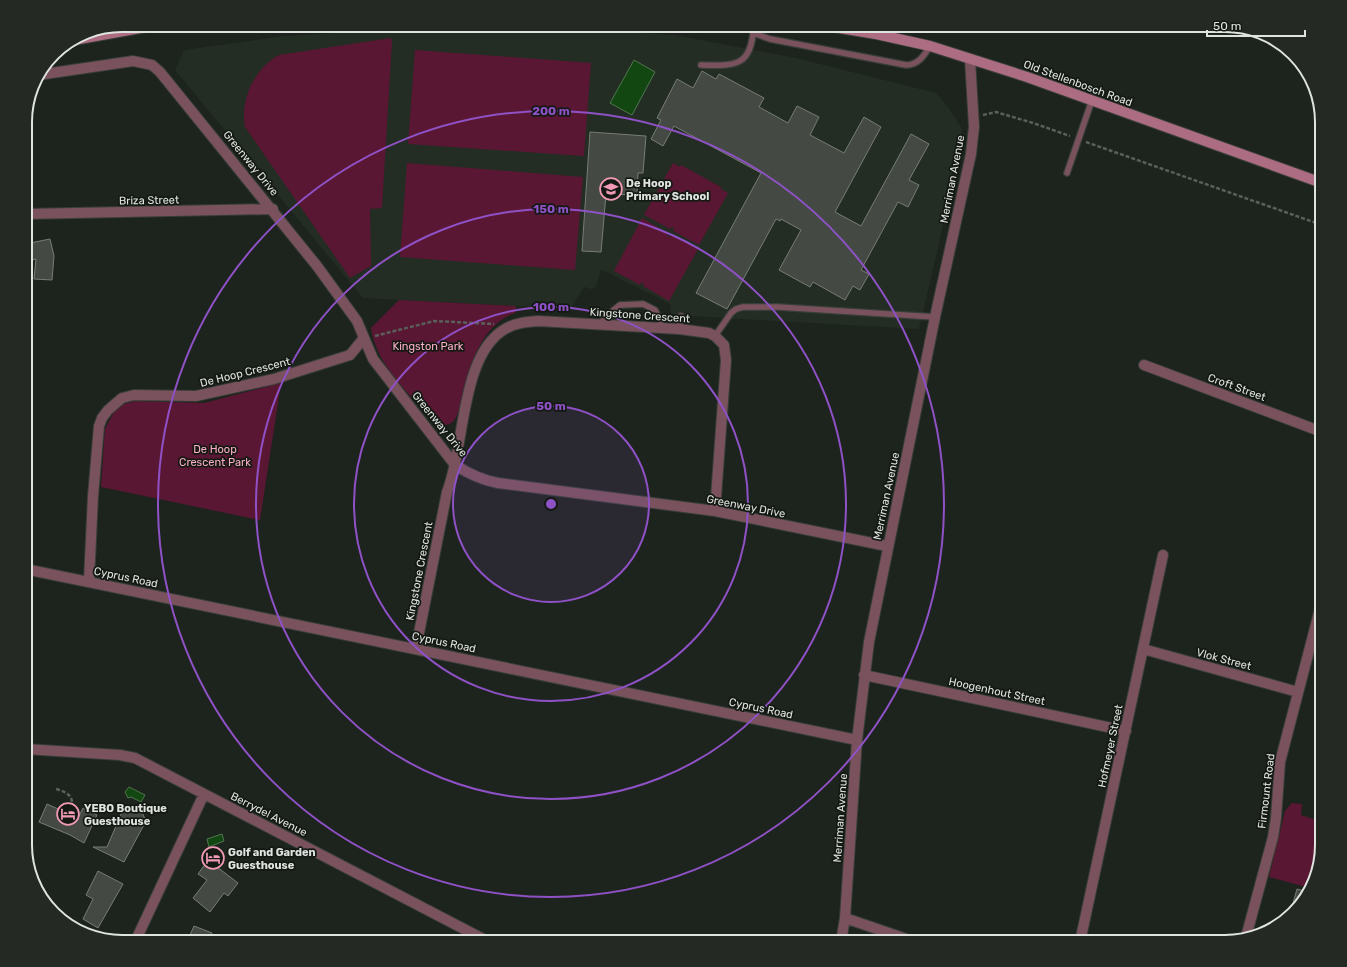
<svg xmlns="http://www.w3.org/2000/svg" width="1347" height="967" font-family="Rubik,sans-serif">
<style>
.built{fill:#232d23}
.green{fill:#5a1733}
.water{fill:#124712;stroke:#507650}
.building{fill:#444a43;stroke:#777d76}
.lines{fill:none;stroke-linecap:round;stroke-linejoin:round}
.lane-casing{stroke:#383e38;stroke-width:8}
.street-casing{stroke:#383e38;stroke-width:12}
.secondary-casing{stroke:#383e38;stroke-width:12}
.path{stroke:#5a5f5a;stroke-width:2.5;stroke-dasharray:4 2;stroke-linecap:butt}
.lane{stroke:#79525e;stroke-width:5.5}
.street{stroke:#79525e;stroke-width:10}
.secondary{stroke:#ac6c81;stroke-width:10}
.ring{fill:none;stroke:#8f51c6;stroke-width:2}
.labels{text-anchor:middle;stroke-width:3.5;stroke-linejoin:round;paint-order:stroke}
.street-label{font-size:11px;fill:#e0e4e0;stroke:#141914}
.poi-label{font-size:11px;font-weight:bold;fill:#e0e4e0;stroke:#141914;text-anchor:start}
.park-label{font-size:11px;fill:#faafc6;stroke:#141914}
.rim{fill:none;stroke:#e0e4e0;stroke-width:2}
.centre{fill:#8f51c6;stroke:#141914;stroke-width:2}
.ring-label{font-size:12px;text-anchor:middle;font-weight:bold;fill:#8f51c6;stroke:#141914;stroke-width:3.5;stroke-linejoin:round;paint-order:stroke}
</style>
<rect width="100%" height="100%" fill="#1d231d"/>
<!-- built -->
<path class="built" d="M458,26L576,29L675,35L796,58L936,93L949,108L962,129L938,248L919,329L671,315L670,304L601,269L596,287L591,289L584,287L570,309L363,298L175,70L184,50L284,36Z"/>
<!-- green -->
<path class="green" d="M391,38L392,41L382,208L370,209L371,266L350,278L245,127C240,99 254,69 279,55Z
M415,50L591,63L584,156L408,144Z
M407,163L583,177L575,270L400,257Z
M673,163L680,167L681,165L721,187V189L728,193L699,245L673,231L674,228L672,227L670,229L644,215Z
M642,218L668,233L667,235L670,237L672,234L698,249L669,301L643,286L644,284L642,282L640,285L614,271Z
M399,300L516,306L515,313C484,323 471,361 464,389C461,398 460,411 455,419C451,426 443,426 436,424C411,395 377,367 371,328Z
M281,383L260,520L101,487L105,429L114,412L124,404L136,401L204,403Z
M1292,803L1302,804L1301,815L1322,822C1322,845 1321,867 1310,888L1269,877L1285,811Z"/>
<!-- water -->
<path class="water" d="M634,60L655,72L632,115L610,103Z
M129,787L145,795L141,802L131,797L128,798L125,792Z
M222,834L224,841L209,847L207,839Z"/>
<!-- building -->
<path class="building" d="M702,71L716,79L719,74L764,98L759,107L788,123L797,106L819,117L810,135L844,153L864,117L881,127L835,212L861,226L911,134L929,144L909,180L919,185L908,207L898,202L861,270L869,274L860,290L853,286L845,300L813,282L810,287L779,270L801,230L781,219L780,221L776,219L727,309L696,293L761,173L674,126L663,146L651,139L661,120L657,118L677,79L693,88Z
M590,132L646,136L643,173H638L637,195L606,194L601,252L582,251Z
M50,239L54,256L52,280L34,279L36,259L25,262V244Z
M47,804L78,818L83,808L97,815L84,843L70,835L39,822Z
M139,806L146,821L124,862L93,847H107L122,812Z
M208,860L238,883L228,896L224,893L210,912L193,898L207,880L198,874Z
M98,871L123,884L98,928L83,919L93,899L86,895Z
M1297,889L1308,892L1302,904L1290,914Z
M194,926L212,933L208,942H187Z"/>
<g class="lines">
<!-- lane casing -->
<g class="lane-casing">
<path id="lane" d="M753,33L770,39L906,65C918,65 924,56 930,46
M701,65C738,66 751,66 754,25
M1067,173L1092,100
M600,324L609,314L620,305L643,304L655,310L664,328
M679,329L681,316
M715,336L731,313L736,309L743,307H778L935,317"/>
</g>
<!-- street casing -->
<g class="street-casing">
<path id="street" d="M38,75L133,61L152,65L160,72L317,266L357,321L373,359L455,465C469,474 481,480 498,483L715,511L887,546
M25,214L273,209
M1144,365L1322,432
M25,569L857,740
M89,581L93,496L99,426L102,418L108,410L122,398L134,395L196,396L274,379L350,355L364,338
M416,648L447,492C465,448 460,355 505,329C515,323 526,322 538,321L679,329L709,333L715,336L724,345L726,360L715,511
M1143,649L1298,692
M864,675L1126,731
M25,749L120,755L135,758L489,942
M845,918L915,942
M1246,937L1273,837L1276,818L1280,762L1322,601
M135,942L204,794
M841,942L845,918L857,740L869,642L935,317L971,154L974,127L970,59
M1080,942L1163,555"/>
</g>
<!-- secondary casing -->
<g class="secondary-casing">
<path id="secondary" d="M821,25L876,34L930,46L1027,77L1322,183
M74,40L157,25"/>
</g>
<!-- path -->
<path class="path" d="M983,115L996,112L1033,123L1070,136
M1086,142L1322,225
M375,336L434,321L494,324
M56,789C70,793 76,798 69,813"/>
<!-- lane -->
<use href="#lane" class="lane"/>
<!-- street -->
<use href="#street" class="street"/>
<!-- secondary -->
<use href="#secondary" class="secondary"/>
</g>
<!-- distance rings -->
<circle cx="551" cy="504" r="98" fill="#8f51c6" fill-opacity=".12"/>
<g class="ring">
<circle cx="551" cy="504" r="98"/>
<circle cx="551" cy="504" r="197"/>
<circle cx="551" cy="504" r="295"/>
<circle cx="551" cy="504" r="393"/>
</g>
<!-- icons -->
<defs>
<g id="school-ring" transform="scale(1.15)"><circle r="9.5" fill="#141914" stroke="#f09ab6" stroke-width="1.5"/><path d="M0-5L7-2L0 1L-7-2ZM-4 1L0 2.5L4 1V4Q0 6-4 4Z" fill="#f09ab6"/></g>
<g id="hotel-ring" transform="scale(1.15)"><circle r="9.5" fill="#141914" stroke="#f09ab6" stroke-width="1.5"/><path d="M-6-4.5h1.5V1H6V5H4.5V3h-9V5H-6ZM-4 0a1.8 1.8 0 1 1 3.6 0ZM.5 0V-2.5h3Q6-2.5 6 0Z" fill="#f09ab6"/></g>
</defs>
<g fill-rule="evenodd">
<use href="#school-ring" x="611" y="189"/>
<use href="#hotel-ring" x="68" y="814"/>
<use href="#hotel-ring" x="213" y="858"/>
</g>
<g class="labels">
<!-- street labels -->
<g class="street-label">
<text transform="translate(1078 83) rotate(20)" y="4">Old Stellenbosch Road</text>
<text transform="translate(251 163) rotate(51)" y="4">Greenway Drive</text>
<text transform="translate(952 179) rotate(-79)" y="4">Merriman Avenue</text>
<text transform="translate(149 200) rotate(-1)" y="4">Briza Street</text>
<text transform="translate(640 315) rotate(4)" y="4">Kingstone Crescent</text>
<text transform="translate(245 372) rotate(-14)" y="4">De Hoop Crescent</text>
<text transform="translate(1237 387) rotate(20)" y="4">Croft Street</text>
<text transform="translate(440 424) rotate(51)" y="4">Greenway Drive</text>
<text transform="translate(886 496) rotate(-78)" y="4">Merriman Avenue</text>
<text transform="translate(746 506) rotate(11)" y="4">Greenway Drive</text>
<text transform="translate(419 571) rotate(-79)" y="4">Kingstone Crescent</text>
<text transform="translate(126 577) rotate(12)" y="4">Cyprus Road</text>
<text transform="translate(444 642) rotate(12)" y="4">Cyprus Road</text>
<text transform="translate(1224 659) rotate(15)" y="4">Vlok Street</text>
<text transform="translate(997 691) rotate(12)" y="4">Hoogenhout Street</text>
<text transform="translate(761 708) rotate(12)" y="4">Cyprus Road</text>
<text transform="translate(1110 746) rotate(-78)" y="4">Hofmeyer Street</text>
<text transform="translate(1266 791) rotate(-83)" y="4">Firmount Road</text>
<text transform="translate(269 814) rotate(27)" y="4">Berrydel Avenue</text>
<text transform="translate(840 818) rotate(-86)" y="4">Merriman Avenue</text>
</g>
<!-- poi labels -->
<g class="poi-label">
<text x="626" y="187">De Hoop<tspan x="626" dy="13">Primary School</tspan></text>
<text x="84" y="812">YEBO Boutique<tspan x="84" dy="13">Guesthouse</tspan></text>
<text x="228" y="856">Golf and Garden<tspan x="228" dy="13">Guesthouse</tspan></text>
</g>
<!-- park labels -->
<g class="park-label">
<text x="428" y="350">Kingston Park</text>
<text x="215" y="453">De Hoop<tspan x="215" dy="13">Crescent Park</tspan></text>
</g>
</g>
<!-- crop -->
<path d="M0 0H1347V967H0ZM122 32H1225A90 90 0 0 1 1315 122V845A90 90 0 0 1 1225 935H122A90 90 0 0 1 32 845V122A90 90 0 0 1 122 32Z" fill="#242924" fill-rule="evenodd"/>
<path class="rim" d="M122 32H1225A90 90 0 0 1 1315 122V845A90 90 0 0 1 1225 935H122A90 90 0 0 1 32 845V122A90 90 0 0 1 122 32Z"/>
<circle cx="551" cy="504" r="6" class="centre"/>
<g class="ring-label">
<text x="551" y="115">200 m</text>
<text x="551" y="213">150 m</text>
<text x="551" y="311">100 m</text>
<text x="551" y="410">50 m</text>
</g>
<!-- scale -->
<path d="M1207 30v6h98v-6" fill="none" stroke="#e0e4e0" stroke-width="2"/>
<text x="1213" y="30" font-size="12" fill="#e0e4e0" stroke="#141914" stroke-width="3" paint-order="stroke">50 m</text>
</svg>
